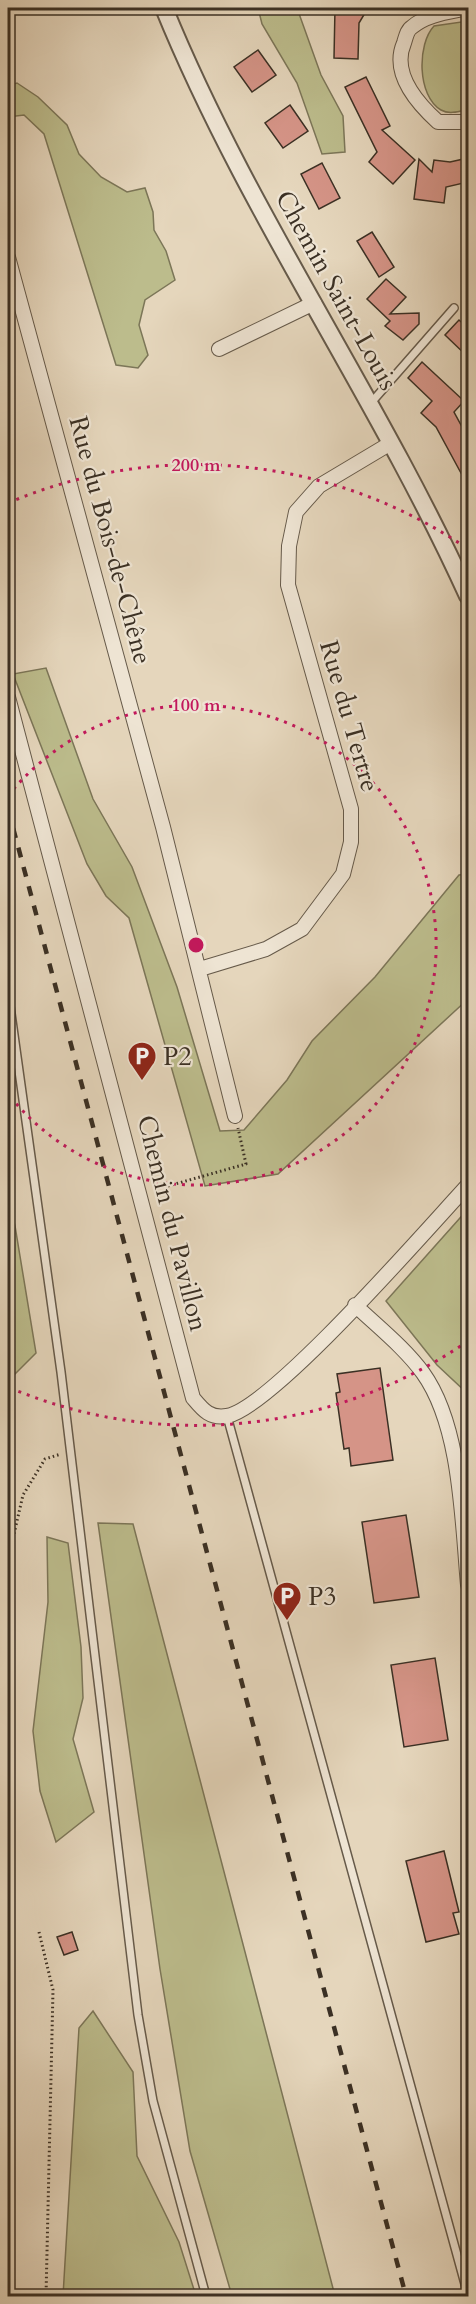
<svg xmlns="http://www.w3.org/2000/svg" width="476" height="2304" font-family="Cardo,serif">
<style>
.green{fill:#bcbc8c;stroke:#7c7658;stroke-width:1.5}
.building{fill:#d59487;stroke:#3b3024;stroke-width:1.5}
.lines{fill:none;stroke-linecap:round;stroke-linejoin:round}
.service-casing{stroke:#665a4a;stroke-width:10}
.minor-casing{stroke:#665a4a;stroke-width:16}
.tertiary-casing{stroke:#665a4a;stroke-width:20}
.path{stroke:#3b3024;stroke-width:3;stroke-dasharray:1.5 3;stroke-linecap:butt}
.service{stroke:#eee4d3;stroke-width:7}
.minor{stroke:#eee4d3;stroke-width:14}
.tertiary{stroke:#eee4d3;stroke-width:16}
.rail{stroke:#3b3024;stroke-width:4.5;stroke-dasharray:10 10;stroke-linecap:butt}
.ring{fill:none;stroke:#c2185b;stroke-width:3;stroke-dasharray:3 6}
.labels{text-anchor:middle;stroke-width:4.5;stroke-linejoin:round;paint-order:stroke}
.street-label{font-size:26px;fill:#3b3024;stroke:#eee4d3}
.poi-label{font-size:26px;fill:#3b3024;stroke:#eee4d3;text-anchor:start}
.centre{fill:#c2185b;stroke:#eee4d3;stroke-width:3}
.ring-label{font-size:18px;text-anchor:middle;font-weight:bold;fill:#c2185b;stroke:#eee4d3;stroke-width:4.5;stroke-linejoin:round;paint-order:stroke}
</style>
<rect width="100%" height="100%" fill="#e5d6bc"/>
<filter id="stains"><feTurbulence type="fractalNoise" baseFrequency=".00333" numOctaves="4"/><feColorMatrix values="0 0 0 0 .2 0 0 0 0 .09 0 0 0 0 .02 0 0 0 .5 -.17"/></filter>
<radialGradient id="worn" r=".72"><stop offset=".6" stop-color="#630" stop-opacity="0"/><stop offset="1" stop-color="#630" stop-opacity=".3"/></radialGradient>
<!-- green -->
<path class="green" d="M258,8H297L321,75L343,116L345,152L322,154L297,83L262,24Z
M468,21V109C460,111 450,115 441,110C417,96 417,44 434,26Z
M17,83L38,97L67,125L79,154L101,177L127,192L145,188L153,212L154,230L166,251L175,280L145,300L139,325L148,355L138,368L116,365L44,134L24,115L8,117V86Z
M46,668L93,799L132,867L177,987L220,1131L244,1130L287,1080L312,1041L375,977L459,875L468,874V999L278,1174L205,1186L129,918L106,896L87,864L13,674Z
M8,1196L15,1226L36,1353L8,1381Z
M468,1209V1394L437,1365L386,1301Z
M98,1523L133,1524L335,2296H232L190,2151L160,1969Z
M47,1537L68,1543L81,1647L83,1698L73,1739L94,1812L56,1842L40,1791L33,1731L48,1602Z
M93,2011L133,2072L137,2156L179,2242L196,2296H63L79,2028Z"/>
<!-- building -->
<path class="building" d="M335,8H368L359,23L358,59L334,58Z
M258,50L276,75L252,92L234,67Z
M366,77L390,126L382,130L415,160L393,184L369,162L377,152L345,87Z
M290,105L308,131L283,148L265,123Z
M468,158V182L446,187L444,203L414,199L419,159L432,172L434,160L450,162Z
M322,163L340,198L319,209L301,174Z
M372,232L394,267L379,277L357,241Z
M386,279L406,297L390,314L419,313V324L403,340L385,326L390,321L367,299Z
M459,320L468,328V357L445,335Z
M422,362L464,401L454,412L468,438V486L436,427L421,413L432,401L408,378Z
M380,1368L393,1460L351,1466L349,1448L344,1449L336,1393L340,1392L337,1374Z
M406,1515L419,1597L374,1603L362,1522Z
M435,1658L448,1740L404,1747L391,1665Z
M444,1851L459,1912L453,1913L459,1934L426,1942L406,1861Z
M72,1932L78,1950L64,1955L57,1937Z"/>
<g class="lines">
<!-- service casing -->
<g class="service-casing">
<path id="service" d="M370,404L454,308
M8,992L61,1372L138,2015L153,2101L206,2296
M227,1416L468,2295"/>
</g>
<!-- minor casing -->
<g class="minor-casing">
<path id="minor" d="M468,8C450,12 427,14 412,27C407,30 406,37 404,43C391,73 417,103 438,122H468
M8,257L163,827L235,1116
M219,349L314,303
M8,697L193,1398C203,1410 210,1419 227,1416C273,1407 428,1228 468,1185
M200,969L266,949L302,929L343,874L351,842V809L288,585L289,546L296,512L319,486L391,443
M355,1305C377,1326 405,1348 423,1373C461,1426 462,1520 468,1585"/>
</g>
<!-- tertiary casing -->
<g class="tertiary-casing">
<path id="tertiary" d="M164,8C247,212 377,395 468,596"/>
</g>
<!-- path -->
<path class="path" d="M168,1186L246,1164L238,1128
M8,1560L23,1495L45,1459L61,1454
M39,1932L53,1990L46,2296"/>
<!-- service -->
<use href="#service" class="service"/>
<!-- minor -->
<use href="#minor" class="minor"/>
<!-- tertiary -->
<use href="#tertiary" class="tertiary"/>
<!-- rail -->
<path class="rail" d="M8,809L406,2296"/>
</g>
<!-- distance rings -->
<g class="ring">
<path d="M8 796A240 240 0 1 1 8 1094"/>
<path d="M468 1341A480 480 0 0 1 8 1387M8 503A480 480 0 0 1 468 549"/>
</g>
<!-- icons -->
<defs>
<g id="parking-pin" transform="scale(1.5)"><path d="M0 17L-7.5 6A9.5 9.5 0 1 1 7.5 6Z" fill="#8f2418" stroke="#eee4d3"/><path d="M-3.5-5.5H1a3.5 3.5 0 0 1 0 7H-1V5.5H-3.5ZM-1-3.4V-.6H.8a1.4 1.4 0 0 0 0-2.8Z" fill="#fff"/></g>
</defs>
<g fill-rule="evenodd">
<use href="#parking-pin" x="142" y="1056"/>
<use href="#parking-pin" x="287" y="1596"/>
</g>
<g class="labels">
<!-- street labels -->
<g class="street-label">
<text transform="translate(337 290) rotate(61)" y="9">Chemin Saint-Louis</text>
<text transform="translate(111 540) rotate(75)" y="9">Rue du Bois-de-Chêne</text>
<text transform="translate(350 716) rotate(74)" y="9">Rue du Tertre</text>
<text transform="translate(173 1223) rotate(76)" y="9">Chemin du Pavillon</text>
</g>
<!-- poi labels -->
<g class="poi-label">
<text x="163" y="1065">P2</text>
<text x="308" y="1605">P3</text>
</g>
</g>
<circle cx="196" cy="945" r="9" class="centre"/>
<g class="ring-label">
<text x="196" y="471">200 m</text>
<text x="196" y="711">100 m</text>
</g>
<!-- margin -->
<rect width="476" height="2304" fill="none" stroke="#e5d6bc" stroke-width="30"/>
<rect x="9" y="9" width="458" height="2286" fill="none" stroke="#3b3024" stroke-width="3"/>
<rect x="15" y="15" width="446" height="2274" fill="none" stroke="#3b3024" stroke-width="1.5"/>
<rect width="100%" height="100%" filter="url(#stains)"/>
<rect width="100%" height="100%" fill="url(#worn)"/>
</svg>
